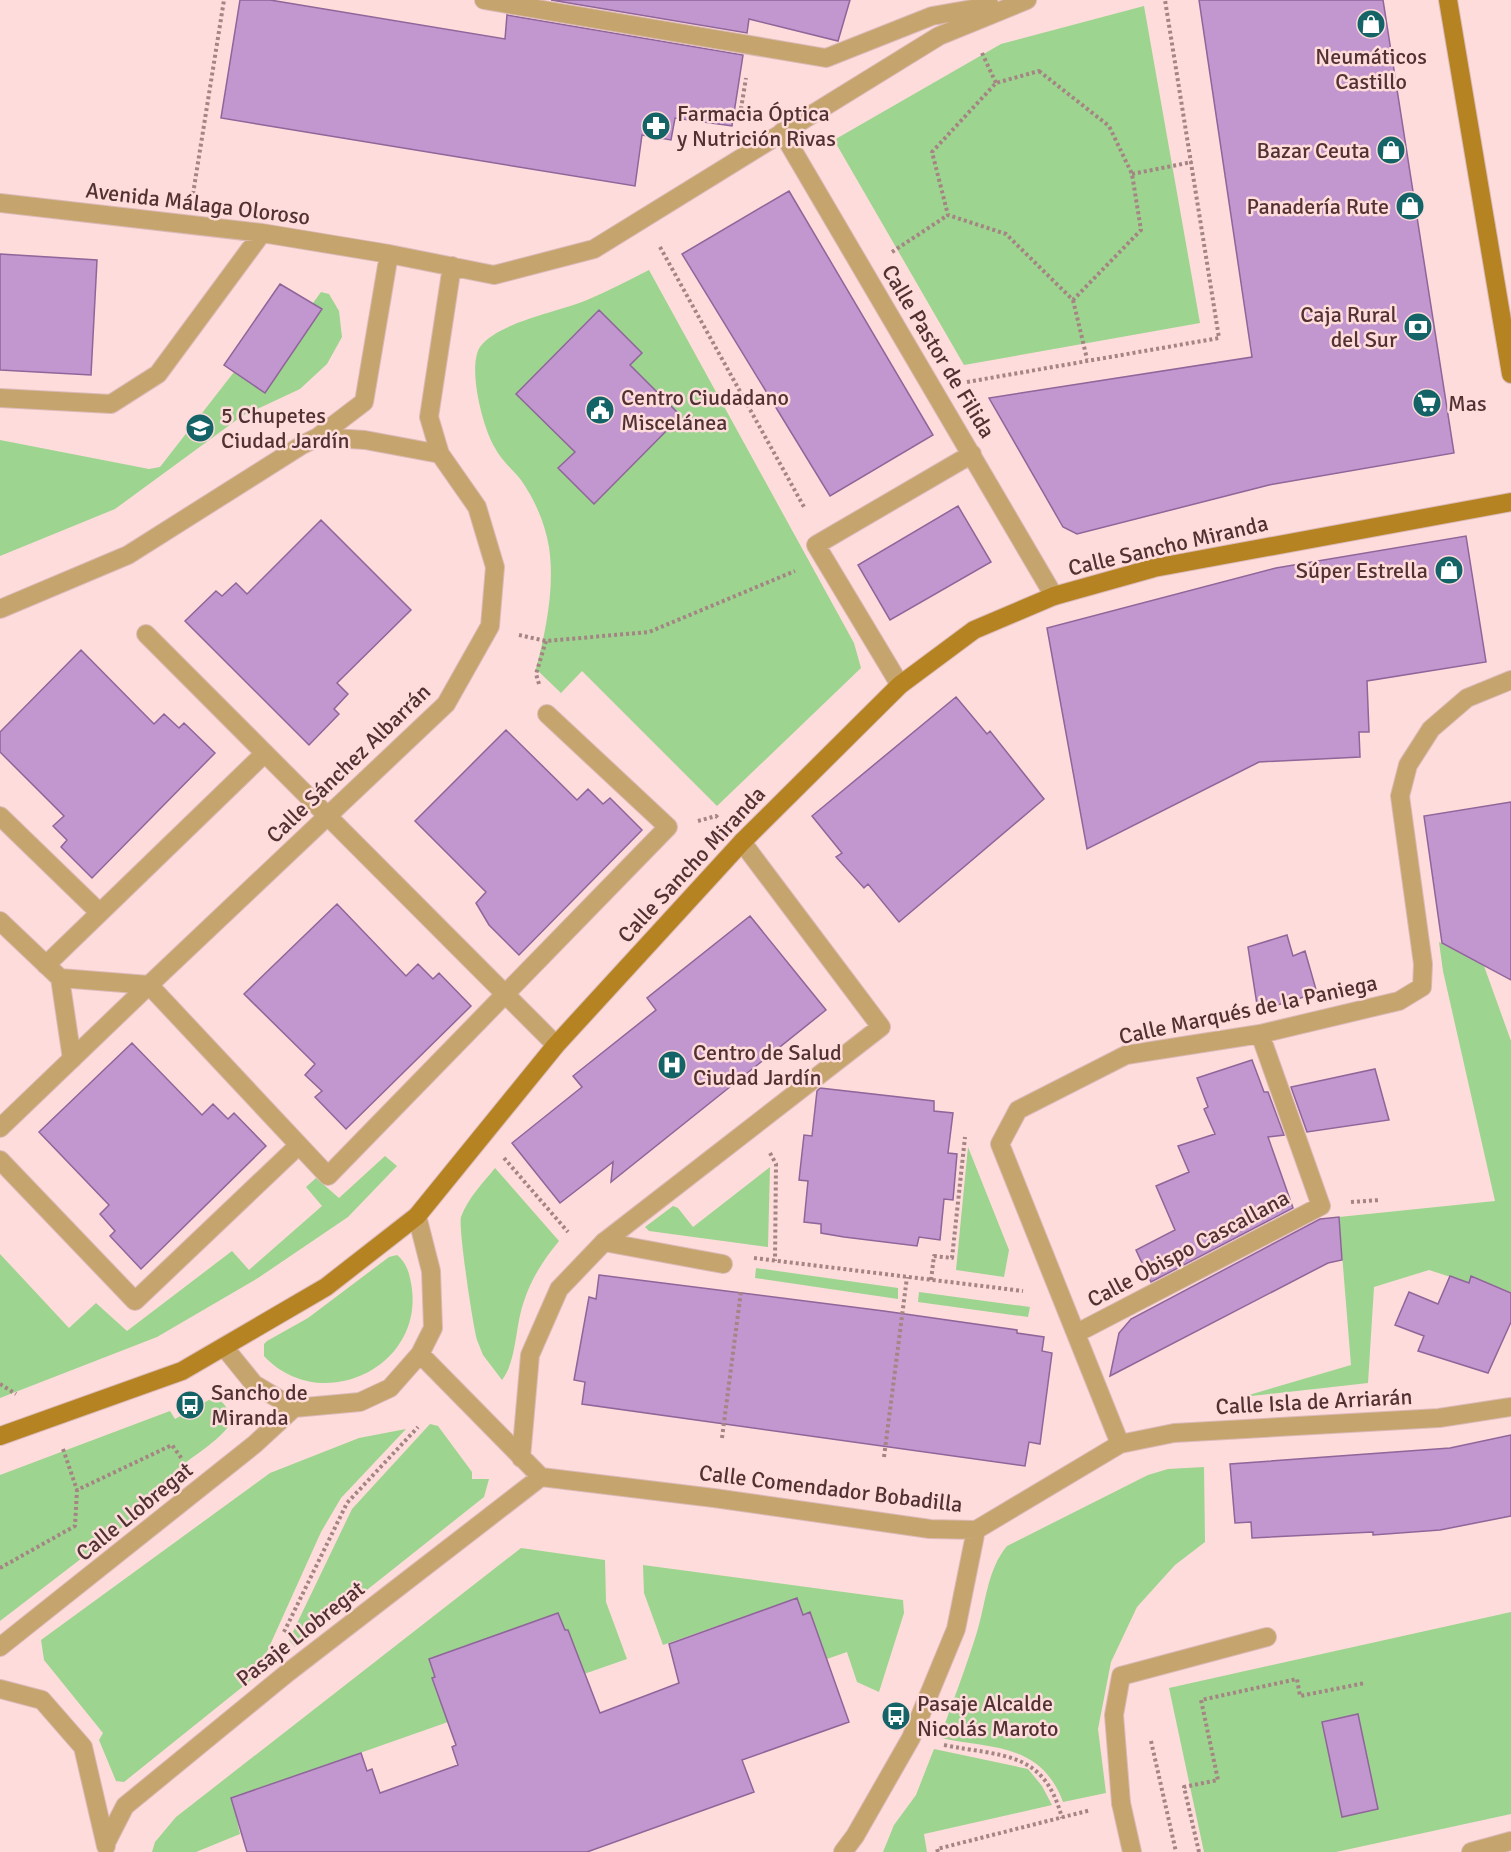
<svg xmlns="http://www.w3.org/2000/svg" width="1511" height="1852" font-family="Signika,sans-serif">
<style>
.green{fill:#9dd48f}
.building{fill:#c296ce;stroke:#8f659a;stroke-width:1.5}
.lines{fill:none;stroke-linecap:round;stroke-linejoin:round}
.lane-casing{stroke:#dbbab9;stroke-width:20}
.street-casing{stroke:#dbbab9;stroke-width:20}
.secondary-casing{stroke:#dbbab9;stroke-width:20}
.path{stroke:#a58484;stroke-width:4;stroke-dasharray:3 3;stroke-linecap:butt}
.lane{stroke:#c6a46e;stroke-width:18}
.street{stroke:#c6a46e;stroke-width:18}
.secondary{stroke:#b58321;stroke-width:18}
.labels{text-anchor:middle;stroke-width:5;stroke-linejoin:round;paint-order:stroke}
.poi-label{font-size:22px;fill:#513131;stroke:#fddcdb;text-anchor:start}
.street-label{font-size:22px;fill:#513131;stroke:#fddcdb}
</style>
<rect width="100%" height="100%" fill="#fddcdb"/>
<!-- green -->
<path class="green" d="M1144,6L1200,323L964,365L834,140L1001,44Z
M649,270L854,643L861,668L717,806L582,671L561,693L536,669C546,630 555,587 549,547C545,523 535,500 521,480C513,470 501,460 495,448C483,429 467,367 480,347C498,322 559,312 587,300C608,291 629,280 649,270Z
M321,292L329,294L339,311L342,337L327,364L300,389L242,416L115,509L0,556V440L149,469L160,467L234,372L317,317L313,303Z
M1439,942L1484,966L1511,1041V1301L1510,1292L1472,1277L1469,1283L1429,1270L1374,1287L1368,1383L1242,1397L1351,1365L1339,1217L1495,1201L1443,971Z
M968,1147L1009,1250L1004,1277L956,1270Z
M385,1156L397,1166L348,1217L258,1278L157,1337L0,1398V1254L69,1328L96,1303L127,1331L232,1251L249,1270L322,1206L306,1187L316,1178L339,1198Z
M770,1167L768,1247L649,1231L645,1227L673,1206L678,1208L693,1227Z
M495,1168L559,1241C544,1259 531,1279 524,1301C515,1325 517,1361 502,1380L483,1355L477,1340C473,1326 458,1227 461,1217C468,1198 483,1183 495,1168Z
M397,1255C406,1262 409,1272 411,1283C427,1367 321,1417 264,1356V1344L267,1341L308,1318L389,1257Z
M756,1268L898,1288V1299L755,1278Z
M919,1292L1030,1307L1028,1317L918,1302Z
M216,1396C222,1402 231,1410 231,1420C230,1434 187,1460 175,1471L181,1482L0,1621V1475L170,1411L175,1419Z
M430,1424L438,1426L472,1472V1479H489L484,1497L295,1647L289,1640L352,1509Z
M406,1429L341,1498L321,1532L256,1676L124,1782L116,1781L99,1740L103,1733L44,1660L41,1640L270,1473L359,1438Z
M1204,1467L1205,1542L1175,1565L1137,1607L1111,1662L1098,1729L1106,1793L1063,1802C1041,1743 994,1749 940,1738C952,1703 966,1668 977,1632C986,1603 987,1570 1007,1546L1148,1475L1168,1469Z
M521,1548L605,1560L606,1602L627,1659L584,1674L568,1630L435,1677L432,1679L448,1722L232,1798L240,1834L196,1852H152L155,1842L176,1817Z
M643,1565L903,1600L904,1613L879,1692L857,1682L847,1652L827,1659L810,1613L803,1615L797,1598L663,1645L644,1593Z
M1511,1612V1814L1336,1852H1204L1169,1688Z
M934,1749L1028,1769L1042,1786L1052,1805L924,1834L927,1852H883L894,1825L916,1795Z"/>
<!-- building -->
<path class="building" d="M240,0H270L505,39L507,15L743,55L732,126L675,118L671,140L642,135L635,186L221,118Z
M551,0H850L838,41L749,19L747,33Z
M1199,0H1383L1454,453L1269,485L1077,534L1063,527L989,398L1252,357Z
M789,191L933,435L830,496L682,254Z
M0,254L97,260L91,375L0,370Z
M280,284L322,309L265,393L224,365Z
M599,310L642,353L630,365L681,416L594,504L558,468L575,452L516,394Z
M958,506L991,562L890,620L858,565Z
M321,520L411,610L337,683L348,694L334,709L339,714L309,745L185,621L216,591L222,596L236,583L247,594Z
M1466,536L1486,662L1367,681L1369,732H1359L1360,757L1259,762L1087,849L1047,628L1276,568Z
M81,650L154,724L164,714L179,728L184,723L215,753L92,878L61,847L67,840L53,826L64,816L0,752V732Z
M956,697L987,734L990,731L1044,799L899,922L868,884L864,888L836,857L842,853L812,816Z
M506,730L577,800L588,789L603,804L610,798L642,830L519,955L489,925L476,903L486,892L415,821Z
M1511,802V980L1442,943L1424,816Z
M337,904L406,976L418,964L433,979L439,973L471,1006L346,1129L315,1097L322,1091L305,1075L315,1064L244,994Z
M750,916L826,1010L611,1182L613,1162L560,1203L512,1143L582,1087L573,1076L656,1010L647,998Z
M1287,935L1293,956L1305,951L1317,993L1258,1011L1248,947Z
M132,1043L202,1115L213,1104L228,1119L234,1113L266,1146L141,1269L110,1236L115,1231L100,1214L109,1205L39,1132Z
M1252,1060L1264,1092H1268L1284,1135L1268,1137L1293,1208L1151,1282L1136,1250L1175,1230L1156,1186L1189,1172L1178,1146L1215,1134L1204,1109L1208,1107L1197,1078Z
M1375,1069L1389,1120L1307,1132L1291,1087Z
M820,1088L934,1101V1111L953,1113L948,1153L957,1154L953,1200L944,1199L940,1240L919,1237L917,1246L844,1237L821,1233V1224L804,1222L808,1181L799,1180L804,1135L812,1136L817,1091Z
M1339,1217L1342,1260L1328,1263L1110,1376L1119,1333L1131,1319L1320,1219Z
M599,1275L884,1311L1017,1330V1333L1044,1337L1042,1351L1052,1353L1040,1444L1029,1442L1025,1466L582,1404L585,1382L574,1380L589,1297L596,1299Z
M1450,1276L1469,1283L1471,1276L1511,1293V1322L1488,1373L1418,1351L1424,1336L1395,1325L1409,1292L1438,1304Z
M1511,1435V1516L1440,1530L1373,1535V1532L1252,1538L1251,1522L1235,1523L1230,1464L1450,1448Z
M797,1598L803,1615L810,1612L849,1722L742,1760L754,1792L587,1852H247L231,1798L361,1753L367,1771L372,1769L380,1793L458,1765L452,1747L456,1745L432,1678L435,1677L429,1659L558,1613L565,1630H568L600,1713L679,1683L669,1644Z
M1358,1714L1378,1809L1342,1817L1322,1722Z"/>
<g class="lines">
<!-- lane casing -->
<g class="lane-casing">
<path id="lane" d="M146,634L556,1045
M0,816L100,913
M46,965L265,753
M0,1128L149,985L328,1176L668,827L547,714
M0,1160L135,1301L299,1145
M604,1242L723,1264
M1121,1803L1114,1715L1121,1676L1267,1637"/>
</g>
<!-- street casing -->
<g class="street-casing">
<path id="street" d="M484,0L826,58L932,16L990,6
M782,132L1054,596
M0,203L262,233L389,254L494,275L594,249L939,36L1027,0
M0,398L111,404L158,374L262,233
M318,437L365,440L440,454
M0,609L128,555L302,445L318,437L364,402L389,254
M900,685L816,545L972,454
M0,921L60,978L149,985L446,704L490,626L495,567L477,507L440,454L429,417L452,266
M60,978L72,1059
M1077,1333L1321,1206L1260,1034
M224,1347L254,1384L294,1408L360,1402L390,1388L420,1354L433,1328L431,1271L417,1216
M420,1354L541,1477L714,1498L930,1529L976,1530L1120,1444L1174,1433L1439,1418L1511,1407
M1120,1444L1000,1144L1018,1110L1126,1055L1260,1034L1399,1001L1422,987L1423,964L1400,796L1408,765L1431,729L1467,698L1511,680
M521,1458L530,1355L559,1289L604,1242L881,1027L742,842
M0,1647L255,1444L294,1408
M0,1689L42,1700L83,1747L106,1846
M1121,1803L1132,1852
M106,1843L125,1806L286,1674L541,1477
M843,1852L855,1836L911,1738L956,1629L976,1530
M1471,1852L1511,1841"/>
</g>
<!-- secondary casing -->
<g class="secondary-casing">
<path id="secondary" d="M1448,0L1511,374
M0,1436L182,1371L326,1287L417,1216L556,1045L742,842L900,685L974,630L1054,596L1154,568L1511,502"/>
</g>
<!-- path -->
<path class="path" d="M982,53L996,83
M1039,71L1109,126L1132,174L1141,230L1073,300L1006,234L948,215L932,152L996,83Z
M739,121L746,78
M1132,174L1192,162
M193,194L224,0
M660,247L804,507
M892,252L948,215
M1073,300L1087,359
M967,382L1219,338L1165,0
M519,635L546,641L649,632L795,571
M539,684L536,674L546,641
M698,821L716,816L719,819
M770,1153L776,1164L775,1261
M504,1158L568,1232
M1351,1202L1380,1200
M754,1258L1023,1291
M931,1280L934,1256L952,1258L965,1137
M0,1384L16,1394
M722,1438L741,1291
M63,1449L77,1490
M884,1457L907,1277
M0,1568L75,1526L77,1490L172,1445L182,1459
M284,1632L347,1503L418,1427
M1151,1741L1176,1852
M944,1745C1003,1757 1044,1750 1062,1818
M938,1852L937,1849L1091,1810
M1199,1852L1184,1787L1218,1780L1201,1700L1297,1679L1300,1696L1365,1683"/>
<!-- lane -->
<use href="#lane" class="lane"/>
<!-- street -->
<use href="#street" class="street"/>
<!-- secondary -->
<use href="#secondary" class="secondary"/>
</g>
<!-- icons -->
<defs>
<g id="shop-disc" transform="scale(1.5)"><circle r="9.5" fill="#146467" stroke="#fddcdb"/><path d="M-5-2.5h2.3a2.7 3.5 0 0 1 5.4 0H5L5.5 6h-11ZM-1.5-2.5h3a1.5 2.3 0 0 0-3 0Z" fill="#fff"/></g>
<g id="pharmacy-disc" transform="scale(1.5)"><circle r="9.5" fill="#146467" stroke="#fddcdb"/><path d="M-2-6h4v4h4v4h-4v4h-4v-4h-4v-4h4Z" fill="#fff"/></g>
<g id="bank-disc" transform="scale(1.5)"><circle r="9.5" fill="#146467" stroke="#fddcdb"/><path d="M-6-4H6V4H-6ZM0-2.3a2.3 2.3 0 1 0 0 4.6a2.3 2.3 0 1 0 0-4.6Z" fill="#fff"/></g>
<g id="supermarket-disc" transform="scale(1.5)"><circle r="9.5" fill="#146467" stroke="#fddcdb"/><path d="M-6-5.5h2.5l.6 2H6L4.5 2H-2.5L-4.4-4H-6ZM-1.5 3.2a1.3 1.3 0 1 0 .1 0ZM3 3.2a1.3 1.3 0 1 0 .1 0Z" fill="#fff"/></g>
<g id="civic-disc" transform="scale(1.5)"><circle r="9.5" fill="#146467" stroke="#fddcdb"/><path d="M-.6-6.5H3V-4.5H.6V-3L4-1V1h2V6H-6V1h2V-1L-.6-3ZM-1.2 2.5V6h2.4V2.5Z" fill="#fff"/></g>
<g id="school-disc" transform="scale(1.5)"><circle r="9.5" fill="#146467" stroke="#fddcdb"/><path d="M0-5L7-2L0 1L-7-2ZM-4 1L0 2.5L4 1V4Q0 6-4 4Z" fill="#fff"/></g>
<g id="hospital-disc" transform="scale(1.5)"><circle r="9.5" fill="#146467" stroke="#fddcdb"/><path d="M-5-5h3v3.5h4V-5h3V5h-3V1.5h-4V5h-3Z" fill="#fff"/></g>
<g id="bus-disc" transform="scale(1.5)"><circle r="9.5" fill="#146467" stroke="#fddcdb"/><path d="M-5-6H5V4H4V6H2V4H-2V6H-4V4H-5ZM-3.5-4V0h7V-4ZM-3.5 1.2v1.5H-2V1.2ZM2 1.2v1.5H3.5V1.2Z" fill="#fff"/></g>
</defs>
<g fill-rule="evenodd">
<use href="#shop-disc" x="1371" y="24"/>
<use href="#pharmacy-disc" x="656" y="126"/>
<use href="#shop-disc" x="1391" y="150"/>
<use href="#shop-disc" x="1410" y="206"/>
<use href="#bank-disc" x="1418" y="327"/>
<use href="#supermarket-disc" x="1427" y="403"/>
<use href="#civic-disc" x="600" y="410"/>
<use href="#school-disc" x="200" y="428"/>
<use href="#shop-disc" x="1449" y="570"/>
<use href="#hospital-disc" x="672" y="1065"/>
<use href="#bus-disc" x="190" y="1405"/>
<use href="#bus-disc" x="896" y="1716"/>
</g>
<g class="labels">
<!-- poi labels -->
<g class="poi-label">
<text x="1371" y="64" text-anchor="middle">Neumáticos<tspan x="1371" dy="25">Castillo</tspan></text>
<text x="677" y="121">Farmacia Óptica<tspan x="677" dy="25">y Nutrición Rivas</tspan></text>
<text x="1370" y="158" text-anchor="end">Bazar Ceuta</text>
<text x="1389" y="214" text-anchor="end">Panadería Rute</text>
<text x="1397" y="322" text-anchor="end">Caja Rural<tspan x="1397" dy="25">del Sur</tspan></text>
<text x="621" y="405">Centro Ciudadano<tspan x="621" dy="25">Miscelánea</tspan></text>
<text x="1448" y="411">Mas</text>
<text x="221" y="423">5 Chupetes<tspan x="221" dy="25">Ciudad Jardín</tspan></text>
<text x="1428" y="578" text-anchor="end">Súper Estrella</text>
<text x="693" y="1060">Centro de Salud<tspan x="693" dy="25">Ciudad Jardín</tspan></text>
<text x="211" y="1400">Sancho de<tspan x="211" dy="25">Miranda</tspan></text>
<text x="917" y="1711">Pasaje Alcalde<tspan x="917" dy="25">Nicolás Maroto</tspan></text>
</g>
<!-- street labels -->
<g class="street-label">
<text transform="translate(198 203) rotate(7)" y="8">Avenida Málaga Oloroso</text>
<text transform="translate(939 351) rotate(59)" y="8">Calle Pastor de Filida</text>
<text transform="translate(1168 545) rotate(-13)" y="8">Calle Sancho Miranda</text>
<text transform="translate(348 763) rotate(-44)" y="8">Calle Sánchez Albarrán</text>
<text transform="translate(691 864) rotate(-47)" y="8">Calle Sancho Miranda</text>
<text transform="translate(1248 1009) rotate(-12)" y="8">Calle Marqués de la Paniega</text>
<text transform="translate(1188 1248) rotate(-28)" y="8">Calle Obispo Cascallana</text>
<text transform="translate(1314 1401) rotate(-3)" y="8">Calle Isla de Arriarán</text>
<text transform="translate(831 1488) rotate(7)" y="8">Calle Comendador Bobadilla</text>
<text transform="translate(134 1511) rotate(-39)" y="8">Calle Llobregat</text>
<text transform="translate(300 1633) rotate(-38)" y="8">Pasaje Llobregat</text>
</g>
</g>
</svg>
